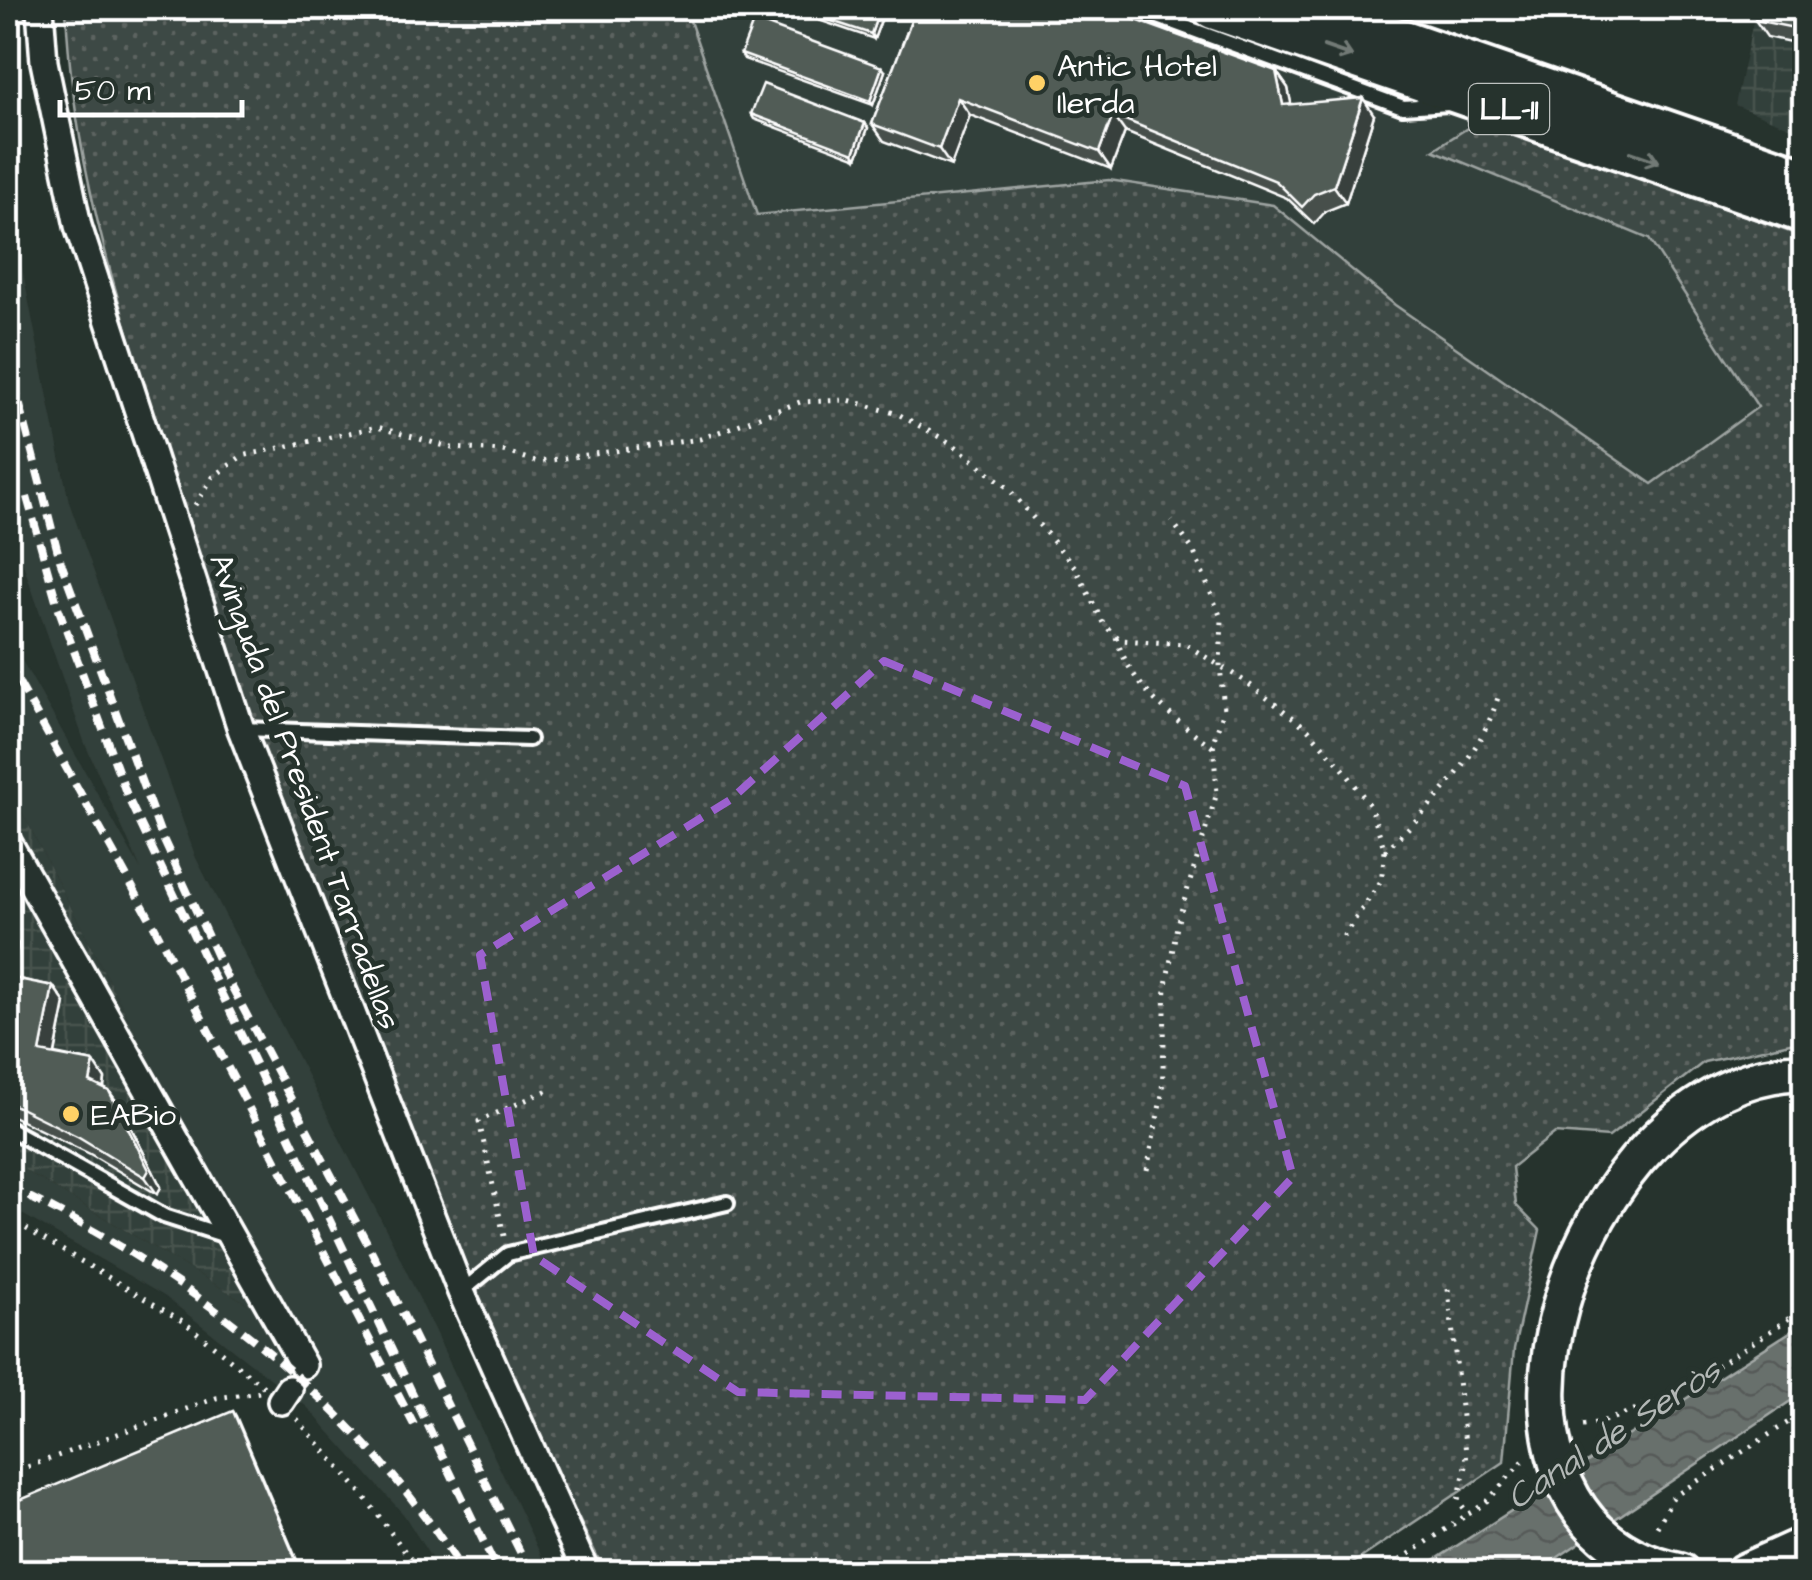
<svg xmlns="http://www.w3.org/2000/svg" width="1812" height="1580" font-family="'Architects Daughter',sans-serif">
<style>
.built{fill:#333f3a}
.industrial{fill:url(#industrial-grid)}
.grass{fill:url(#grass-dots);stroke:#9ea4a2;stroke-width:2.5}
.water{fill:url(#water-waves);stroke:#a4a9a7;stroke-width:2.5}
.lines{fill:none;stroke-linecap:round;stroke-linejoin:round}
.service-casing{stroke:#fff;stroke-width:20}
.minor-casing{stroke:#fff;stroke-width:32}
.secondary-casing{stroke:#fff;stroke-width:42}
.primary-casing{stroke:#fff;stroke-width:48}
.path{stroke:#fff;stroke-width:5;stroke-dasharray:2.5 8;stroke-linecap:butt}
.service{stroke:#26332d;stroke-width:12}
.minor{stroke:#26332d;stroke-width:25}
.secondary{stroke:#26332d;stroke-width:35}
.primary{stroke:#26332d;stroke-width:40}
.rail{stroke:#fff;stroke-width:8;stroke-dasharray:15 8;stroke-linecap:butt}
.wall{fill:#464f4b;stroke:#fff;stroke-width:2.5}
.shaded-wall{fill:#39403d;stroke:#fff;stroke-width:2.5}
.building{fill:#515c57;stroke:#fff;stroke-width:2.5}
.oneway{stroke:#727a76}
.marked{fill:none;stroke:#9c61cf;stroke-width:8;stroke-dasharray:20 12;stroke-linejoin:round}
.poi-dot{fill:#ffd166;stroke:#26332d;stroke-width:4}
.labels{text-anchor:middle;stroke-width:10;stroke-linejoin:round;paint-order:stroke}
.shield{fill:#26332d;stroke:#bec2c0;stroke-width:2.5}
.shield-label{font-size:30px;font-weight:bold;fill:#fff}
.poi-label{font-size:32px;fill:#fff;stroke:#26332d;text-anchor:start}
.street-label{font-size:32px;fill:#fff;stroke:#26332d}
.water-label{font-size:35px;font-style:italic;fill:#b3b8b6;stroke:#26332d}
</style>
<defs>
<pattern id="industrial-grid" width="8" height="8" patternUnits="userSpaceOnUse" patternTransform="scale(2.5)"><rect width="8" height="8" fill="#333f3a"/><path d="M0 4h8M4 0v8" fill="none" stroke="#47524e"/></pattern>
<pattern id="grass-dots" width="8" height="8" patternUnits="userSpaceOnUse" patternTransform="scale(2.5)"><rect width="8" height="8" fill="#3e4944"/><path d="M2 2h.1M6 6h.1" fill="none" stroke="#5b6460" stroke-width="1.8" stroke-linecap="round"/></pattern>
<pattern id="water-waves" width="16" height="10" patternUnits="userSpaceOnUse" patternTransform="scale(2.5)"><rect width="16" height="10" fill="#67706c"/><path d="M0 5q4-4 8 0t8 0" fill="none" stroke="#575a59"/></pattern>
</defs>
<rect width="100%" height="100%" fill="#26332d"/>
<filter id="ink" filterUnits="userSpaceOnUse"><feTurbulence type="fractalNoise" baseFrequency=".01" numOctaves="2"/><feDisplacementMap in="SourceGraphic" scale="20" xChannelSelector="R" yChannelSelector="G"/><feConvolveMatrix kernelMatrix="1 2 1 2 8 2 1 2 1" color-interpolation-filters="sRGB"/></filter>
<g filter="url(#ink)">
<!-- built -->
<path class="built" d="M691,8H1164L1480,120L1434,150L1649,239L1759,407L1652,484L1395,305L1273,205L1109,180L757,215L689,18Z
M8,198L69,502L196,858L392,1241L549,1572H440L404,1515L307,1407L164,1296L8,1206V1160L253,1307L277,1308L8,785V636L141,870L85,744L8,520Z"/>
<!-- industrial -->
<path class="industrial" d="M1756,8H1804V133L1735,105Z
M8,785L277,1308L253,1307L8,1160Z"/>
<!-- grass -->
<path class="grass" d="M66,8H691L689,18L757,215L1109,180L1273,205L1395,305L1652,484L1758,407L1649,239L1433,150L1480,120L1804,237V1040L1704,1062L1609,1137L1555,1133L1512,1167L1516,1205L1540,1230L1514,1349L1504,1462L1340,1572H605C467,1295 350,1009 246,718C219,642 198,563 175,486C127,328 72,174 66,8Z"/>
<!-- water -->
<path class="water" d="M1804,1323V1392L1545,1566L1534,1572H1416Z"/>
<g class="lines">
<!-- service casing -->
<g class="service-casing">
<path id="service" d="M1134,8L1403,107L1449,104
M241,729L529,739
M8,1128L164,1216L226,1236
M461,1292L508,1254L727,1203"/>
</g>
<!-- minor casing -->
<g class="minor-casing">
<path id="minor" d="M40,8L44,62L78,226L241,729L461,1292L586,1572
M8,842L303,1365
M281,1401L289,1389"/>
</g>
<!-- secondary casing -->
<g class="secondary-casing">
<path id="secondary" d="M1681,1572C1426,1522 1576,1071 1804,1072
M1744,1572L1804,1545"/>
</g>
<!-- primary casing -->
<g class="primary-casing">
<path id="primary" d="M1213,8L1804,212
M1308,8L1804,179"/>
</g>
<!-- path -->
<path class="path" d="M195,505L213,477L242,456L377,427L452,448L503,451L537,462L700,439L800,402L848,400L898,414L954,445L1007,487L1075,567L1104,625L1121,640L1185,644L1246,682L1308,729L1344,770L1371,807L1385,851L1381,881L1343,937
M1116,637C1132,689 1172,717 1214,748
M1385,851C1431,806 1481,757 1499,694
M1147,1170L1162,1094L1166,985L1178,921L1217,793L1213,742L1224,710L1220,665L1222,620L1193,550L1172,521
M8,1218L184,1322L264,1387
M504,1236L479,1121L548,1090
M1448,1289L1467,1462L1458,1500L1468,1514C1494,1501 1505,1476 1528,1457
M297,1419L364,1496L420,1572
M1583,1425C1644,1419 1753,1343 1804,1308
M8,1474L216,1398L260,1392
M1657,1527L1673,1497L1804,1412
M1383,1572L1468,1514"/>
<!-- service -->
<use href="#service" class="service"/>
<!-- minor -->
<use href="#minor" class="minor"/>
<!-- secondary -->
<use href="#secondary" class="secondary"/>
<!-- primary -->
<use href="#primary" class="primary"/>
<!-- rail -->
<path class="rail" d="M8,359L60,560L160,832L225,974L372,1252L530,1572
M27,497L58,607L128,798L498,1572
M8,663L153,924L414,1425
M8,1187C187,1270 358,1404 463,1572"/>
</g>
<!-- wall -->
<path class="wall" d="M788,8H880L884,12L874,39L789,10Z
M916,8L1276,71L1288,88L1291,104L1374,115L1346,203L1326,211L1314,224L1287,198L1125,132L1111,169L970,115L951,166L884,141L872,124Z
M1804,8V45L1767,37L1755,20Z
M741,54L885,71L873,105L744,59Z
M751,114L865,123L868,128L857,158L754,119Z
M8,929L18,944L13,978L53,986L65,1003L55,1054L94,1062L105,1079L104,1088L109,1091L121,1108L161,1187L157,1194L90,1154L8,1114Z"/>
<!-- shaded-wall -->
<path class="shaded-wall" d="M880,8L884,12L874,39L871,34Z
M882,67L885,71L873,105L870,101Z
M1276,71L1288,88L1295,122L1283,105Z
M958,98L970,115L951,166L939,149Z
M1363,98L1374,115L1346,203L1334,186Z
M1113,115L1125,132L1111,169L1099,152Z
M865,123L868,128L857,158L854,153Z
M8,929L18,944L10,993L8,989Z
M53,986L65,1003L52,1068L40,1052Z
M94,1062L105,1079L102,1099L90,1082Z
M109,1091L121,1108L161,1187L157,1194L145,1177Z
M233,1411L236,1416L302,1572H301Z"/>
<!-- building -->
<path class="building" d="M792,8H880L871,34Z
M916,8H1103L1276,71L1283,105L1363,98L1334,186L1314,194L1302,207L1276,181L1113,115L1099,152L958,98L939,149L872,124Z
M1757,8H1804V30L1755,20Z
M754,20L882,67L870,101L741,54Z
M763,84L865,123L854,153L751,114Z
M8,977L53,986L40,1052L94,1062L90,1082L109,1091L149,1170L145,1177L79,1137L8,1102Z
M233,1411L301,1572H8V1505Z"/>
<!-- one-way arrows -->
<defs><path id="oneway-shaft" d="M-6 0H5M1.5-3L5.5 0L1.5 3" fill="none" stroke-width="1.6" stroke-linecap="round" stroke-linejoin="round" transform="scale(2.5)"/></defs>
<g class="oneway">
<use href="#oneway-shaft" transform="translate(1338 51) rotate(19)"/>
<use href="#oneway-shaft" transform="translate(1645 157) rotate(19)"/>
</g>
</g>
<!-- marked area -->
<path class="marked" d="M884,661L1185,786L1293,1177L1085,1400L738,1392L534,1256L480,955L730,800Z"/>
<!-- markers -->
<g class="poi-dot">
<circle cx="1037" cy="83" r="10"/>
<circle cx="71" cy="1114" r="10"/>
</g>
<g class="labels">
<!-- shield labels -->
<rect class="shield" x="1469" y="84" width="80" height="50" rx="8"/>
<g class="shield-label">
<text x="1509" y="119">LL-11</text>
</g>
<!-- poi labels -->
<g class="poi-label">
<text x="1057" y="76">Antic Hotel<tspan x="1057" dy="37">Ilerda</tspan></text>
<text x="91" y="1125">EABio</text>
</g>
<!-- street labels -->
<g class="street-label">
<text transform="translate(306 791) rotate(70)" y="11">Avinguda del President Tarradellas</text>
</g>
<!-- water labels -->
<g class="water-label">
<text transform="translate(1613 1433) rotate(-33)" y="12">Canal de Seròs</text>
</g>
</g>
<!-- margin -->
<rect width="1812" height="1580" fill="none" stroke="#26332d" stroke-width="40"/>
<rect x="20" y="20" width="1772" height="1540" fill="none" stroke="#fff" stroke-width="4" filter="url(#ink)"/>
<!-- scale -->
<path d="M60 100v15h182v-15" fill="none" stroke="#ffffff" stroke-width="5"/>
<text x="75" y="100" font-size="30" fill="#ffffff" stroke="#26332d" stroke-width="8" paint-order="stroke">50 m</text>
</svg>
